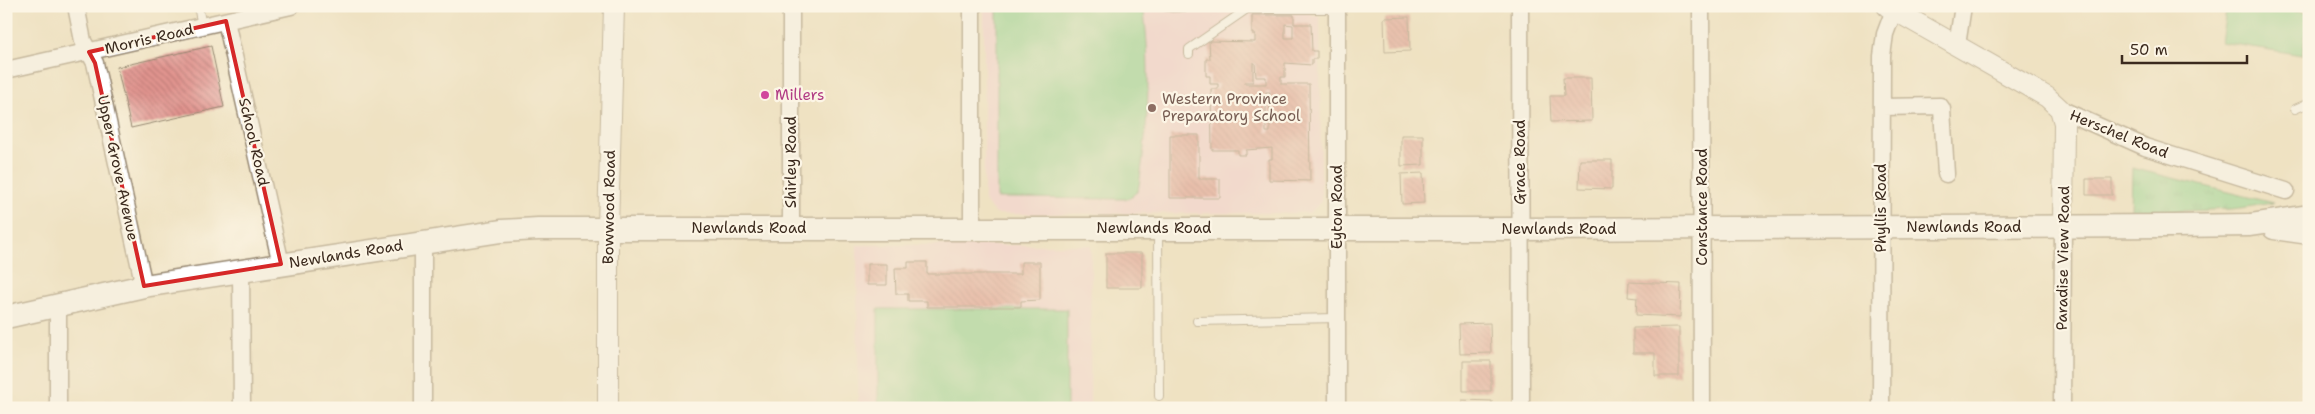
<svg xmlns="http://www.w3.org/2000/svg" width="2315" height="414" font-family="'Shantell Sans',sans-serif">
<style>
.built{fill:#f6cfd7}
.grass{fill:url(#grass-tufts);stroke:#648058}
.pitch{fill:#8cd692;stroke:#648058}
.building{fill:url(#building-back-hatch);fill-rule:evenodd}
.lines{fill:none;stroke-linecap:round;stroke-linejoin:round}
.service-casing{stroke:#958670;stroke-width:10}
.minor-casing{stroke:#958670;stroke-width:19}
.tertiary-casing{stroke:#958670;stroke-width:22}
.secondary-casing{stroke:#958670;stroke-width:25}
.service{stroke:#fff;stroke-width:8}
.minor{stroke:#fff;stroke-width:16}
.tertiary{stroke:#fff;stroke-width:20}
.secondary{stroke:#fff;stroke-width:22}
.marked{fill:none;stroke:#d62828;stroke-width:4;stroke-linejoin:round}
.hotel-dot{fill:#d1479c;stroke:#fcf5e5;stroke-width:2}
.education-dot{fill:#8d6e63;stroke:#fcf5e5;stroke-width:2}
.labels{text-anchor:middle;stroke-width:4.5;stroke-linejoin:round;paint-order:stroke}
.street-label{font-size:15px;fill:#3b2a1e;stroke:#fcf5e5}
.hotel-label{font-size:15px;fill:#b23c85;stroke:#fcf5e5;text-anchor:start}
.education-label{font-size:15px;fill:#785e54;stroke:#fcf5e5;text-anchor:start}
</style>
<defs>
<pattern id="grass-tufts" width="24" height="20" patternUnits="userSpaceOnUse" patternTransform="scale(1.25)"><rect width="24" height="20" fill="#8cd692"/><path d="M3 7l-1-3M5 7V3M7 7l1-3M15 17l-1-3M17 17v-4M19 17l1-3" fill="none" stroke="#7ab87d"/></pattern>
<pattern id="building-back-hatch" width="6" height="6" patternUnits="userSpaceOnUse" patternTransform="scale(1.25)"><rect width="6" height="6" fill="#e1948f"/><path d="M-1 5l2 2M0 0l6 6M5-1l2 2" fill="none" stroke="#b87974"/></pattern>
</defs>
<rect width="100%" height="100%" fill="#fcf5e5"/>
<filter id="ink" filterUnits="userSpaceOnUse"><feTurbulence type="fractalNoise" baseFrequency=".02" numOctaves="2"/><feDisplacementMap in="SourceGraphic" scale="10" xChannelSelector="R" yChannelSelector="G"/><feConvolveMatrix kernelMatrix="1 2 1 2 8 2 1 2 1" color-interpolation-filters="sRGB"/></filter>
<filter id="wash" filterUnits="userSpaceOnUse"><feTurbulence type="fractalNoise" baseFrequency=".0096" numOctaves="4" result="noise"/><feDisplacementMap in="SourceGraphic" scale="20" xChannelSelector="R" yChannelSelector="G"/><feGaussianBlur stdDeviation="1.12" result="paint"/><feColorMatrix in="noise" values="0 0 0 0 0 0 0 0 0 0 0 0 0 0 0 0 0 1.4 0 .05"/><feComposite in="paint" operator="in"/></filter>
<g filter="url(#wash)">
<rect width="100%" height="100%" fill="#efe2c2"/>
<!-- built -->
<path class="built" d="M984,6H1312V16H1320L1321,202L1310,213L996,214L984,201Z
M857,245H1091L1090,408H702L858,404Z"/>
<!-- grass -->
<path class="grass" d="M2132,168L2273,203L2233,209L2131,213Z"/>
<!-- pitch -->
<path class="pitch" d="M997,6H1143C1152,67 1148,131 1138,191L1128,199L997,198Z
M2227,6H2264L2309,13L2302,55L2221,42Z
M878,309H1067V408H878Z"/>
<g id="blocks">
<!-- building -->
<path class="building" d="M1165,6H1198V11L1172,12L1165,11Z
M1252,15H1294V24H1311L1312,51H1317V59H1312V65L1285,63V77H1281V84H1309L1310,181L1269,180V159H1272V148L1246,150V155H1238V150H1212L1211,89H1218V84H1210V76H1206V59H1210L1209,41L1255,42V34H1252ZM1285,24L1293,25V38H1285ZM1253,63H1255L1256,77H1266V84H1245V82H1253ZM1266,92H1270V132H1266Z
M1409,17L1410,51L1385,52L1384,18Z
M211,46L224,107L131,128L117,67Z
M1563,78H1591L1592,121L1551,122L1550,96H1564Z
M1170,135H1199V179H1220V198H1170Z
M1401,135H1423V165L1401,166Z
M1580,160H1612V189L1579,188Z
M1423,173L1424,203L1402,204L1401,174Z
M2086,179H2112V195H2086Z
M1106,253H1142V288H1106Z
M908,262H927V274H1021V262H1040V300L1021,301V307H927V301H908V294H896L895,268H908Z
M867,264H887V285H867Z
M1629,282L1681,284L1680,317L1636,315L1637,298L1628,297Z
M1490,323L1491,353L1460,354L1459,324Z
M1679,327V376H1655V353H1633V328Z
M1463,361H1491V391H1463Z
M1462,400L1492,401V408H1462Z"/>
</g>
</g>
<g filter="url(#ink)">
<use href="#blocks" fill-opacity="0" stroke="#958670" stroke-width="1"/>
<g class="lines">
<!-- service casing -->
<g class="service-casing">
<path id="service" d="M198,6L202,26
M1189,54V49L1247,9H1337
M2295,109L2309,103
M1158,230L1159,396
M1197,321L1337,318"/>
</g>
<!-- minor casing -->
<g class="minor-casing">
<path id="minor" d="M76,6L83,41L95,63L144,286
M1337,6V408
M1520,6L1521,408
M1701,6L1702,408
M226,21L281,264
M1957,45L1963,6
M6,70L291,6
M1882,107L1940,106L1942,109L1946,174
M2060,109L2145,147L2286,191
M791,228V6
M972,228V6
M423,242V408
M241,270L242,408
M58,305V408
M1881,408L1882,56L1885,34L1894,10
M2062,408L2063,227"/>
</g>
<!-- tertiary casing -->
<g class="tertiary-casing">
<path id="tertiary" d="M1887,6L2047,97L2060,109L2064,123L2063,227
M608,408V228L614,6"/>
</g>
<!-- secondary casing -->
<g class="secondary-casing">
<path id="secondary" d="M2274,228L2309,233
M6,317L144,286L501,231L538,229H1521L2173,226L2250,225L2309,216"/>
</g>
<!-- service -->
<use href="#service" class="service"/>
<!-- minor -->
<use href="#minor" class="minor"/>
<!-- tertiary -->
<use href="#tertiary" class="tertiary"/>
<!-- secondary -->
<use href="#secondary" class="secondary"/>
</g>
</g>
<!-- marked area -->
<path d="M0 0H2315V414H0ZM226,21L281,264L144,286L95,63L89,52Z" fill="#efe2c2" fill-opacity=".55" fill-rule="evenodd"/>
<path class="marked" d="M226,21L281,264L144,286L95,63L89,52Z"/>
<!-- markers -->
<circle class="hotel-dot" cx="765" cy="95" r="5"/>
<circle class="education-dot" cx="1152" cy="108" r="5"/>
<g class="labels">
<!-- street labels -->
<g class="street-label">
<text transform="translate(149 39) rotate(-13)" y="5">Morris Road</text>
<text transform="translate(2119 134) rotate(22)" y="5">Herschel Road</text>
<text transform="translate(254 142) rotate(77)" y="5">School Road</text>
<text transform="translate(791 162) rotate(-90)" y="5">Shirley Road</text>
<text transform="translate(1520 162) rotate(-90)" y="5">Grace Road</text>
<text transform="translate(118 168) rotate(78)" y="5">Upper Grove Avenue</text>
<text transform="translate(609 207) rotate(-89)" y="5">Bowwood Road</text>
<text transform="translate(1337 207) rotate(-90)" y="5">Eyton Road</text>
<text transform="translate(1702 207) rotate(-90)" y="5">Constance Road</text>
<text transform="translate(1881 208) rotate(-90)" y="5">Phyllis Road</text>
<text x="1964" y="232">Newlands Road</text>
<text x="749" y="233">Newlands Road</text>
<text x="1154" y="233">Newlands Road</text>
<text x="1559" y="234">Newlands Road</text>
<text transform="translate(346 254) rotate(-9)" y="5">Newlands Road</text>
<text transform="translate(2063 258) rotate(-89)" y="5">Paradise View Road</text>
</g>
<!-- hotel labels -->
<g class="hotel-label">
<text x="775" y="100">Millers</text>
</g>
<!-- education labels -->
<g class="education-label">
<text x="1162" y="104">Western Province<tspan x="1162" dy="17">Preparatory School</tspan></text>
</g>
</g>
<!-- margin -->
<rect width="2315" height="414" fill="none" stroke="#fcf5e5" stroke-width="25"/>
<!-- scale -->
<path d="M2122 55v8h125v-8" fill="none" stroke="#3b2a1e" stroke-width="2.5"/>
<text x="2130" y="55" font-size="15" fill="#3b2a1e" stroke="#fcf5e5" stroke-width="4" paint-order="stroke">50 m</text>
</svg>
